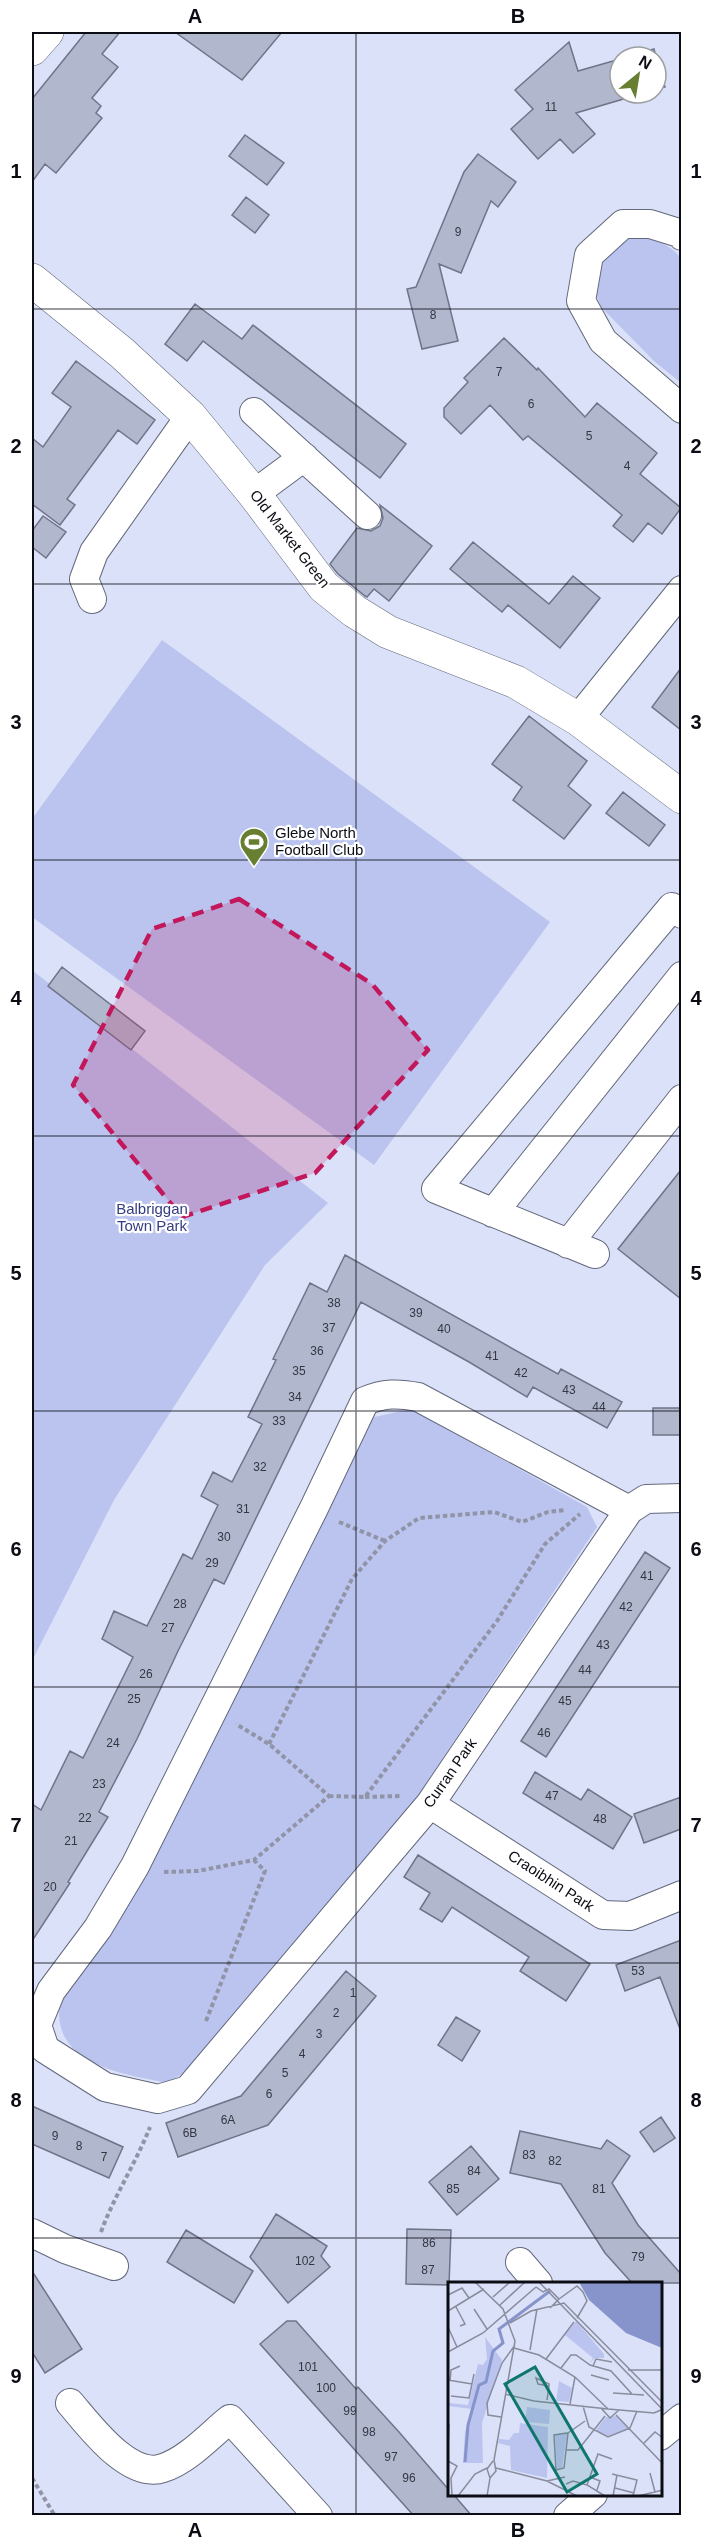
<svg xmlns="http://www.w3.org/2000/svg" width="713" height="2547" font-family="Helvetica,sans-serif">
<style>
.green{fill:#bac4ef}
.building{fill:#b1b7cd;stroke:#6f7488;stroke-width:1.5}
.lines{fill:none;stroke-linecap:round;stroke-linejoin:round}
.minor-casing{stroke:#63687b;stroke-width:30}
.major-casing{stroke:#63687b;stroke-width:34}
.path{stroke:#9094a6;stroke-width:4;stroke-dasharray:4.5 3;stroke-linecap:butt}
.minor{stroke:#fff;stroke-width:28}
.major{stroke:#fff;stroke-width:33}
.marked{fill:#c2185b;fill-opacity:0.2;stroke:#c2185b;stroke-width:4.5;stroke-dasharray:12 8;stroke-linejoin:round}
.grid{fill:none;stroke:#0b0c14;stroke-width:1.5;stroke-opacity:0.55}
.labels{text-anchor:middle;stroke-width:4.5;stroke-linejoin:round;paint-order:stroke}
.number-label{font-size:12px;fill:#343742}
.street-label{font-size:15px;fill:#0b0c14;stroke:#fff}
.poi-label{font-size:15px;fill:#0b0c14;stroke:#fff;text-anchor:start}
.park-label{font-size:15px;fill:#343d82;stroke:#fff}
.inset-river{fill:none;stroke:#8794cc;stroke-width:3}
.inset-road{fill:none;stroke:#888c9d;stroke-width:1.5}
.view{fill:#0f766e;fill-opacity:0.15;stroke:#0f766e;stroke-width:3}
.inset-edge{fill:none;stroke:#0b0c14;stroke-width:3}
.neatline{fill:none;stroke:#0b0c14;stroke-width:2}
.grid-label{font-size:20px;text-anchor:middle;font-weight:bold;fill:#0b0c14}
</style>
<rect width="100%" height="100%" fill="#dbe1f8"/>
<!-- green -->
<path class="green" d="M631,236C652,239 670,242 682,260L681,383L654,361L601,307L595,291L598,266L610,245Z
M162,640L550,922L374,1165L32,917V819Z
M32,970L328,1203L265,1265L114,1500L32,1661Z
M412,1409L587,1507L597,1527L410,1807L201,2061L168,2083C129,2075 61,2067 59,2015C59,2008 63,2000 65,1993L352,1447L374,1417Z"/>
<!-- building -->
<path class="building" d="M86,32H120L102,54L118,67L92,98L101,106L96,113L102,118L56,173L45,164L32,182V99Z
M175,32H282L242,80Z
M569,42L578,71L620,59V93H644L576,113L595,134L573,153L560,139L538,159L511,129L533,109L515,90Z
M654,49L656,57H626Z
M656,58L665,87L656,89Z
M245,135L284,163L267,185L229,156Z
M478,154L516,182L498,207L491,201L461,273L439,264L458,341L422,349L407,289L416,287L464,172Z
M246,197L269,215L255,233L232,215Z
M195,304L242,339L253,325L406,444L380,478L203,341L187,361L165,344Z
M504,338L537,370L538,368L585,417L597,403L657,453L640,474L681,508L662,534L648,523L633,542L613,526L622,515L528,436L523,440L490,405L461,434L444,417V408L468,382L464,378Z
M76,361L155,420L137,444L118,430L67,499L75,505L60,525L32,504V438L43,447L71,407L52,393Z
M380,505L432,546L389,601L374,589L367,597L365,596L338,574L330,564L357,528L371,531L380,526L383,518Z
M43,516L66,532L46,558L32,547V531Z
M473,542L549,604L573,576L600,598L560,648L508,605L502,612L450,569Z
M681,668V730L652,707Z
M529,716L587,761L568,786L591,805L564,839L513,800L522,787L492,764Z
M623,792L665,825L649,846L606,813Z
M62,967L145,1031L131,1050L48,986Z
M681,1170V1299L618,1249Z
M345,1255L558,1374L561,1369L622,1402L607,1428L533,1387L527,1397L469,1362L361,1302L224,1584L214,1579L178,1651L137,1739L99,1812L108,1817L68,1882L70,1883L32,1941V1804L41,1810L70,1751L83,1758L133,1657L102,1639L114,1611L147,1626L183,1554L192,1559L218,1505L201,1496L213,1472L232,1482L262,1424L248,1417L276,1360L273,1359L310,1283L327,1292Z
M653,1408H681V1435H653Z
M645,1552L670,1568L546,1757L521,1741Z
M535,1772L581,1800L588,1789L632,1817L613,1849L523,1793Z
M681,1797V1829L644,1843L634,1814Z
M418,1855L590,1964L566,2001L520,1971L529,1957L452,1907L442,1922L420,1909L430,1893L404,1877Z
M681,1940V2029H680L660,1977L625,1991L616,1965Z
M346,1971L376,1996L268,2125L178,2157L166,2123L241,2096Z
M456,2017L480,2031L462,2061L438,2045Z
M32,2106L123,2147L109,2178L32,2144Z
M661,2117L675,2138L654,2152L640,2132Z
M520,2131L601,2149L607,2140L630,2156L612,2183L638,2225L681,2274V2283H632L605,2253L561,2184L510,2173Z
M471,2146L499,2179L457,2215L429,2182Z
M276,2214L327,2246L321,2256L330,2267L288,2303L250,2257Z
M407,2229L451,2230L449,2285L406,2284Z
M186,2230L253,2271L234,2303L167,2262Z
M32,2271L82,2349L45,2373L32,2352Z
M287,2321H296L356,2389L358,2387L399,2432L449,2490V2494H453L472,2516H414L260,2344Z"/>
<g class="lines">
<!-- minor casing -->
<g class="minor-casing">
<path id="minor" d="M682,236L679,233L650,224H623L589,255L581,301L603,341L682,409
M254,412L367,515
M254,494L304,457
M92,599L84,579L94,552L190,416
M578,719L682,590
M493,1213L682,976
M568,1244L682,1099
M595,1254L436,1189L672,907L682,914
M629,1510L418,1397C398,1393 384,1393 365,1401L314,1508L135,1866L98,1928L51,1991L37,2025L45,2049L105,2087L158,2099L188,2090L430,1804L629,1510L646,1499L682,1498
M430,1804L603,1915L630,1916L682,1895
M32,2233L65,2249L114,2266
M520,2262L538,2283
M70,2403C89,2425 129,2480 163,2468C188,2460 210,2435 230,2419L318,2516
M660,2436L682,2418
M568,2516L593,2494"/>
</g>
<!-- major casing -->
<g class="major-casing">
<path id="major" d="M32,49L47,32
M32,280L122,353L190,416L254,494L324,587L354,611L388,632L516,682L578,719L682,797"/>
</g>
<!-- path -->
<path class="path" d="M339,1522L385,1541
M269,1744L352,1579L385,1541L419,1518L494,1512L522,1522L548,1512L565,1510
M329,1796L365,1797L497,1621L545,1544L580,1514
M365,1797L400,1796
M164,1872L198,1871L254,1860L329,1796L269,1744L236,1724
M206,2021L265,1871L254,1860
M101,2232C114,2196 136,2163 150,2127
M32,2478L55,2516"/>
<!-- minor -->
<use href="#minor" class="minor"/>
<!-- major -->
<use href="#major" class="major"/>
</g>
<!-- marked area -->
<path class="marked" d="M239,899L372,984L428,1050L315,1173L182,1217L73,1085L152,929Z"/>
<!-- grid -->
<path class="grid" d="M356,32V2516M32,309H682M32,584H682M32,860H682M32,1136H682M32,1411H682M32,1687H682M32,1963H682M32,2238H682"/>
<!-- icons -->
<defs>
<g id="stadium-pin" transform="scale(1.5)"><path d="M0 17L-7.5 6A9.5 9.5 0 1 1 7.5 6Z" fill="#687f32" stroke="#fff"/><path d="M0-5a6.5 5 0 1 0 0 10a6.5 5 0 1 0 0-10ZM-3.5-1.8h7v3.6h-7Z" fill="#fff"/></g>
</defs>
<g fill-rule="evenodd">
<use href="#stadium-pin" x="254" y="842"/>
</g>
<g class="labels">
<!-- number labels -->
<g class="number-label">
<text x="551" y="111">11</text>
<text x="458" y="236">9</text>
<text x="433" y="319">8</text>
<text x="499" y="376">7</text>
<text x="531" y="408">6</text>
<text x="589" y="440">5</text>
<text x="627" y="470">4</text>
<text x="334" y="1307">38</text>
<text x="416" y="1317">39</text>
<text x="329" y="1332">37</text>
<text x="444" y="1333">40</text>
<text x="317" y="1355">36</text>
<text x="492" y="1360">41</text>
<text x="299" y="1375">35</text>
<text x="521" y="1377">42</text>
<text x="569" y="1394">43</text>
<text x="295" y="1401">34</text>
<text x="599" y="1411">44</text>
<text x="279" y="1425">33</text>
<text x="260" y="1471">32</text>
<text x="243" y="1513">31</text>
<text x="224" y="1541">30</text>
<text x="212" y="1567">29</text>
<text x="647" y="1580">41</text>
<text x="180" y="1608">28</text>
<text x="626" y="1611">42</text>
<text x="168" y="1632">27</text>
<text x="603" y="1649">43</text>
<text x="585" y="1674">44</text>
<text x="146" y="1678">26</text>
<text x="134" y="1703">25</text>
<text x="565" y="1705">45</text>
<text x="544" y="1737">46</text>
<text x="113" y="1747">24</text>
<text x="99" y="1788">23</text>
<text x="552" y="1800">47</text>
<text x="85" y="1822">22</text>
<text x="600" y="1823">48</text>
<text x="71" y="1845">21</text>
<text x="50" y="1891">20</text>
<text x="638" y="1975">53</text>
<text x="353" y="1997">1</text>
<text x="336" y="2017">2</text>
<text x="319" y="2038">3</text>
<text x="302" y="2058">4</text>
<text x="285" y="2077">5</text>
<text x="269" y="2098">6</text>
<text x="228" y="2124">6A</text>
<text x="190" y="2137">6B</text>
<text x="55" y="2140">9</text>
<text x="79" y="2150">8</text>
<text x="529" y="2159">83</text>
<text x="104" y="2161">7</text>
<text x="555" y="2165">82</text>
<text x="474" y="2175">84</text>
<text x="453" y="2193">85</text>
<text x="599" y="2193">81</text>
<text x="429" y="2247">86</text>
<text x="638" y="2261">79</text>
<text x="305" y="2265">102</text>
<text x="428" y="2274">87</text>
<text x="308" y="2371">101</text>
<text x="326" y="2392">100</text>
<text x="350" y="2415">99</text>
<text x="369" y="2436">98</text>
<text x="391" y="2461">97</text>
<text x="409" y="2482">96</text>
</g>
<!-- street labels -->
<g class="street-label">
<text transform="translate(290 539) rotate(52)" y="5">Old Market Green</text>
<text transform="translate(450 1773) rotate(-55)" y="5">Curran Park</text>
<text transform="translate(551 1881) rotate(33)" y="5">Craoibhin Park</text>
</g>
<!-- poi labels -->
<g class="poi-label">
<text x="275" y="838">Glebe North<tspan x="275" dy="17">Football Club</tspan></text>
</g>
<!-- park labels -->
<g class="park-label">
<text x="152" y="1214">Balbriggan<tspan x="152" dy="17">Town Park</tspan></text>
</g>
</g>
<!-- overview -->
<g transform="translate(448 2282)">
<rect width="214" height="214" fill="#dbe1f8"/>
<path d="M128,39L156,72V76H147L142,81L145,76L117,53ZM37,55L54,78L34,141L35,181H15L17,150L24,127L0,124V107L1,121L20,123L30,82L35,83L39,77ZM111,99L124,106L121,120L108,119ZM79,125L102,128L101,142L77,140ZM168,134L180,146L178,149L160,154L147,149L158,135ZM72,141L100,145L99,196L63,188L62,164L50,161L51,157L61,158L66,151H71ZM119,152L114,186L109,187L107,153Z" fill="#bac4ef"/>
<path d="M131,0H214V66L178,51L141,18Z" fill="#8794cc"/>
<path class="inset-river" d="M17,180L20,143L31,103L38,100L45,69L55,61L51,47L102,9"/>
<path class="inset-road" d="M27,0L55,27L67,59L46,178L48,189L42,196M91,0L215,128M88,5L95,10L101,7L111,17L102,26M0,13L14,6L21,16M45,15L62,0M111,17L129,4L135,10L139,19L129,36M52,23L77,0M8,25L17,42L12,44M26,27L39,47M0,29L36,7M62,41L83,29L116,21L215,121M0,45L9,65M66,66L91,73L127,95L160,127M82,68L89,27M0,70L35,51L88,5M98,77L126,40M145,84L148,77L164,80M113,86L123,73H128L142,83L163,89L184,112M180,88H215M143,93L161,98M0,98L24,102M2,99L3,88L12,84M165,111L196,113M57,112L86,119L160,127L206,131L215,127M3,114L21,116L26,92M99,118L101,104V102L88,96L90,102L101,104M122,122L127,95M135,124L141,145L160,155L182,146L189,129M153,126L162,136L171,128M168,133L215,182M53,135L40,133L39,121L54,81L67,63M120,151L116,186L108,188L106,153ZM120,151L137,139M196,161L207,150L215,156M0,166L1,142M119,168H130L157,134M0,179L9,184L3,196L4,213M48,186L99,199L129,214M202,191L207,210M164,192L189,198L185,214M142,195L152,199L149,208M99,199L117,195M118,202L125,199L139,203M167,206L186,211M10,214L27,192L39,186M39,214L42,196L39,187L45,179M157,214L139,203L150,172L164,177M165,214L169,193M190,214L215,208"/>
<path class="view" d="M87,85L149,192L119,210L57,102Z"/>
<rect width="214" height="214" class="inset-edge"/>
</g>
<!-- border -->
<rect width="713" height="2547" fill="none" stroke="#ffffff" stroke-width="66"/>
<!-- north arrow -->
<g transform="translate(638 75) rotate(30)"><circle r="28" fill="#ffffff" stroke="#9d9ea1" stroke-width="1.5"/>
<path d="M0-4.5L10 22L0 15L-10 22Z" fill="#687f32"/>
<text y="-9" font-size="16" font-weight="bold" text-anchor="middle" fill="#0b0c14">N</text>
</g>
<rect x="33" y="33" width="647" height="2481" class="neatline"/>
<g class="grid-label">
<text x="195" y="23">A</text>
<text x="518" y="23">B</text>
<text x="16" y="178">1</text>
<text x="696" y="178">1</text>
<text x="16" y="453">2</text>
<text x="696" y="453">2</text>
<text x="16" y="729">3</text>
<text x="696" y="729">3</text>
<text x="16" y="1005">4</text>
<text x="696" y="1005">4</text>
<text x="16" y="1280">5</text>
<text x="696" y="1280">5</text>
<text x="16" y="1556">6</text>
<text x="696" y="1556">6</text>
<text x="16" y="1832">7</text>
<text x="696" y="1832">7</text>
<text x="16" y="2107">8</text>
<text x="696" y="2107">8</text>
<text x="16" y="2383">9</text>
<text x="696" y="2383">9</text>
<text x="195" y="2537">A</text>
<text x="518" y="2537">B</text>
</g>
</svg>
